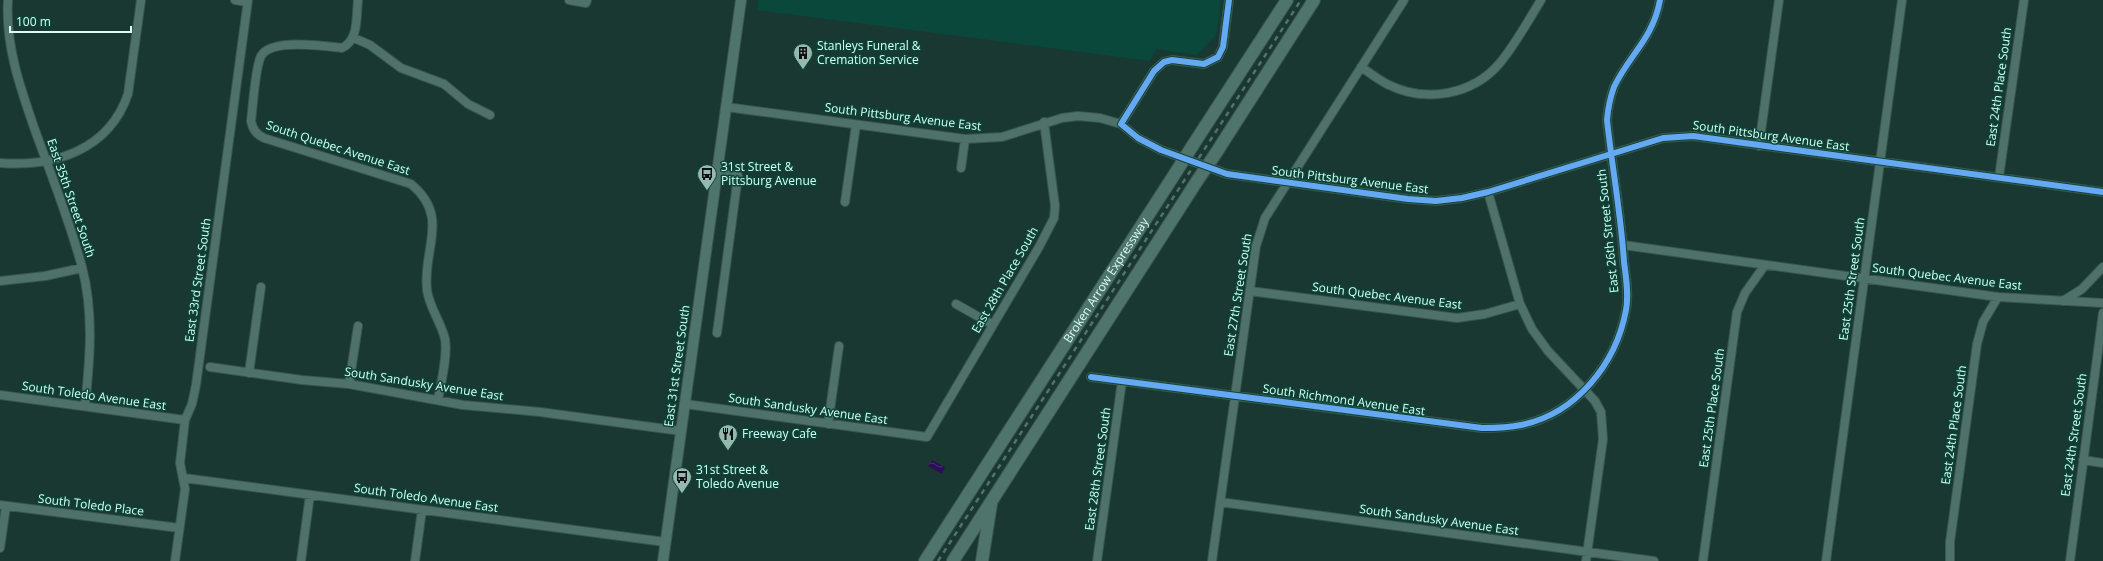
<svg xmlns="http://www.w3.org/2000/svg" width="2103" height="561" font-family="'Open Sans',sans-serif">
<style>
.built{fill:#0a483c}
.water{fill:url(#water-waves)}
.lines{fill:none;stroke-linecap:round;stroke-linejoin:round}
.minor-casing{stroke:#3c544e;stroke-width:10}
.major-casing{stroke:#3c544e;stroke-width:12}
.highway-casing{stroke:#3c544e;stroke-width:14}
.minor{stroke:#4e7269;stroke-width:8}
.major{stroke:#4e746b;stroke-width:10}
.highway{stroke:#4e746c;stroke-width:12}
.rail{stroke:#54716a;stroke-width:2.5;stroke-dasharray:5 5;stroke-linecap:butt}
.highway-bridge-casing{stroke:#3c544e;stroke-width:14;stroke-linecap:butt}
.highway-bridge{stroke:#4e746c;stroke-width:12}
.cycleway-casing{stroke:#0b4539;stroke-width:8}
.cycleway{stroke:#66a8f1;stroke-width:6}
.labels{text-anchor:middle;stroke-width:3;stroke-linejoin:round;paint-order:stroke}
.poi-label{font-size:12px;fill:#d9fef3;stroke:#0b4539;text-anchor:start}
.street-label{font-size:12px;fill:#d9fef3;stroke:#0b4539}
</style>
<defs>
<pattern id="water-waves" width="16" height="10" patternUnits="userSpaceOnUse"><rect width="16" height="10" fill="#2a0f56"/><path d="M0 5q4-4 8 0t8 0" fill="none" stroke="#48336f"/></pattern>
</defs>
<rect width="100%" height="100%" fill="#183831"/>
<!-- built -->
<path class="built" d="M758,0H1221L1216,35L1197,55L1156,49L1150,61L757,10Z"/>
<!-- water -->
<path class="water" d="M932,460L945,467L942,474L928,466Z"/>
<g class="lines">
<!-- minor casing -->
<g class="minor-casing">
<path id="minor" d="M8,0C5,46 21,90 36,133C52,177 70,222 82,267C94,313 90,359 85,406
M235,0L247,2
M358,0C356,17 359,40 342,48C325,46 271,38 261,56C255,68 253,106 251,121C253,130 256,134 264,138L411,184C451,217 422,249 427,290C429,307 441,322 445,339C448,355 441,383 438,400
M569,0L586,3L587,0
M354,38L370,45L401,68L444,84L468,104L490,115
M1361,67C1370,73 1380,81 1389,85C1426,103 1472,95 1499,64C1515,45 1528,21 1541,0
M726,107L965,139L1002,137L1062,118L1078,116L1100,118L1121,124L1138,138L1161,150L1227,174L1408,199L1436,201L1462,198L1488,192L1663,138L1693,136L2103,192
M1121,124L1154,71L1164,62L1172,60L1204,64L1218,57L1223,47L1229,0
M1759,146L1779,0
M0,163C55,167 109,150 128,94L141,0
M961,168L965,139
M1999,177L2024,0
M1488,192L1520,304L1532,329L1548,351L1595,401L1601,412L1603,439L1586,561
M845,202L856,125
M1623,245L1998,297L2103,303
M0,281L45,276L82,268
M1250,291L1457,318L1485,314L1520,304
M2063,301L2082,289L2103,267
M956,304L993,325
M717,333L738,176L717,174
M210,367L302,380L349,384L463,405L540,412L681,431
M249,373L261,287
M1091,377L1482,428C1495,428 1508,428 1521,425C1576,414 1616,364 1626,310C1629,295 1626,277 1624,262C1621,214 1612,167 1607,120C1608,108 1610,98 1614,87C1629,55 1653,39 1660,0
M349,384L358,326
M0,395L185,420
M685,404L927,437L1039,247L1054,218L1055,206L1044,122
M828,424L839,346
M2083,460L2103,463
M184,478L665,542
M1220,502L1654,561
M0,505L179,528
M0,548L6,506
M175,561L185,489L180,463L185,420L192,404L196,385L248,0
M301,561L310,495
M415,561L422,510
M1097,561L1122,381
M1212,561L1256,246L1265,218L1404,0
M1703,561L1737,312L1745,293L1765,265
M1826,561L1902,0
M1950,561V542L1977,344L1983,322L1998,297
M2070,561L2103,313"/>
</g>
<!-- major casing -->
<g class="major-casing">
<path id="major" d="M663,561L741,0"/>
</g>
<!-- highway casing -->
<g class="highway-casing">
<g id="highway">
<path d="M1193,145L1287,0"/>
<path d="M1216,153L1314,0"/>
<path id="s1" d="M925,561L1176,172"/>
<path d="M953,561L1197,181"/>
<path d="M982,561L991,504"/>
</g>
</g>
<!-- minor -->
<use href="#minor" class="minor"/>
<!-- major -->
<use href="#major" class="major"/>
<!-- highway -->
<use href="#highway" class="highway"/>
<!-- rail -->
<path class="rail" d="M938,561L1301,0"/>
<!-- highway-bridge casing -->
<g class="highway-bridge-casing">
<path id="highway-bridge" d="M1176,172L1193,145
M1197,181L1216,153"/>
</g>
<!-- highway-bridge -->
<use href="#highway-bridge" class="highway-bridge"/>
<!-- cycleway casing -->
<g class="cycleway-casing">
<path id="cycleway" d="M1229,0L1223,47L1218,57L1204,64L1172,60L1164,62L1154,71L1121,124L1138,138L1161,150L1227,174L1408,199L1436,201L1462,198L1488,192L1663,138L1693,136L2103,192
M1091,377L1482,428C1495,428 1508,428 1521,425C1576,414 1616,364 1626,310C1629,295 1626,277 1624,262C1621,214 1612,167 1607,120C1608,108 1610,98 1614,87C1629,55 1653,39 1660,0"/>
</g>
<!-- cycleway -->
<use href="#cycleway" class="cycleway"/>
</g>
<!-- icons -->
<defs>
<g id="building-pin" transform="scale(1)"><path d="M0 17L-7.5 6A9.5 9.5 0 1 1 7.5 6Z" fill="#95b9af" stroke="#0b4539"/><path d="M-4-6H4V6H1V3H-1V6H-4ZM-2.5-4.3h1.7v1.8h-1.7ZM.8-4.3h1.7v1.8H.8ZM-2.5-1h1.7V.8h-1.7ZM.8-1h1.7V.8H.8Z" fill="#111"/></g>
<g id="bus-pin" transform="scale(1)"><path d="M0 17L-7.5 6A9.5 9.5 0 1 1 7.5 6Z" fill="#95b9af" stroke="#0b4539"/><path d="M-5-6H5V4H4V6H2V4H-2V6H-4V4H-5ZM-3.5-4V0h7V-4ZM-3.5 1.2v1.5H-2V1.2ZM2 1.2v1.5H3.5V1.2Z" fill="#111"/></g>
<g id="restaurant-pin" transform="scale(1)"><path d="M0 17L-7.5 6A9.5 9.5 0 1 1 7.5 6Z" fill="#95b9af" stroke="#0b4539"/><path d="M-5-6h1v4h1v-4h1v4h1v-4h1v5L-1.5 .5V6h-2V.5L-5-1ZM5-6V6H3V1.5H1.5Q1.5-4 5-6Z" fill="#111"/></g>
</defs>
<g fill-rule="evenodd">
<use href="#building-pin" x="803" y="53"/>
<use href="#bus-pin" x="707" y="174"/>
<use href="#restaurant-pin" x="728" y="434"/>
<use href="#bus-pin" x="682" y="477"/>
</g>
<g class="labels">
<!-- poi labels -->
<g class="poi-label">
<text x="817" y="50">Stanleys Funeral &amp;<tspan x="817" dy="14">Cremation Service</tspan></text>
<text x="721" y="171">31st Street &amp;<tspan x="721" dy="14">Pittsburg Avenue</tspan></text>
<text x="742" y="438">Freeway Cafe</text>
<text x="696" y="474">31st Street &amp;<tspan x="696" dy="14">Toledo Avenue</tspan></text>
</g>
<!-- street labels -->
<g class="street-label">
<text transform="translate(1999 87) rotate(-82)" y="4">East 24th Place South</text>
<text transform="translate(903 117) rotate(7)" y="4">South Pittsburg Avenue East</text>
<text transform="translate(1771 136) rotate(8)" y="4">South Pittsburg Avenue East</text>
<text transform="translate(338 148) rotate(18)" y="4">South Quebec Avenue East</text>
<text transform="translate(1350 180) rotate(7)" y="4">South Pittsburg Avenue East</text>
<text transform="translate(71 198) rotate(71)" y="4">East 35th Street South</text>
<text transform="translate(1608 231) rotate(-96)" y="4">East 26th Street South</text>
<text transform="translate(1947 277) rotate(7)" y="4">South Quebec Avenue East</text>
<text transform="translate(1852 279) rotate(-82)" y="4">East 25th Street South</text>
<text transform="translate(198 280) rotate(-82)" y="4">East 33rd Street South</text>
<text transform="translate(1005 280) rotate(-60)" y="4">East 28th Place South</text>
<text dy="4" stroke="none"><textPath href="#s1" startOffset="334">Broken Arrow Expressway</textPath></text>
<text transform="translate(1238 295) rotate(-81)" y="4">East 27th Street South</text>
<text transform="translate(1387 296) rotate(7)" y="4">South Quebec Avenue East</text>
<text transform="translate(677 366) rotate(-82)" y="4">East 31st Street South</text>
<text transform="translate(424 384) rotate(9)" y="4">South Sandusky Avenue East</text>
<text transform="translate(94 396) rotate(8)" y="4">South Toledo Avenue East</text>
<text transform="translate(1344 400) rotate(8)" y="4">South Richmond Avenue East</text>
<text transform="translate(1712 408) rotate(-82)" y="4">East 25th Place South</text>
<text transform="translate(808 409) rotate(8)" y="4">South Sandusky Avenue East</text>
<text transform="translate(1954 425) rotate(-82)" y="4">East 24th Place South</text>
<text transform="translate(2074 435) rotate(-82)" y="4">East 24th Street South</text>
<text transform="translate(1098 469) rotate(-82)" y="4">East 28th Street South</text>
<text transform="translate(426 498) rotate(8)" y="4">South Toledo Avenue East</text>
<text transform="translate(91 505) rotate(7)" y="4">South Toledo Place</text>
<text transform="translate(1439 520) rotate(8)" y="4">South Sandusky Avenue East</text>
</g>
</g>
<!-- scale -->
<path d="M10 26v6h121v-6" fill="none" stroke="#d9fef3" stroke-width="2"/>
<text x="16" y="26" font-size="12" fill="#d9fef3" stroke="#0b4539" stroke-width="3" paint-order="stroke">100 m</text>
</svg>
